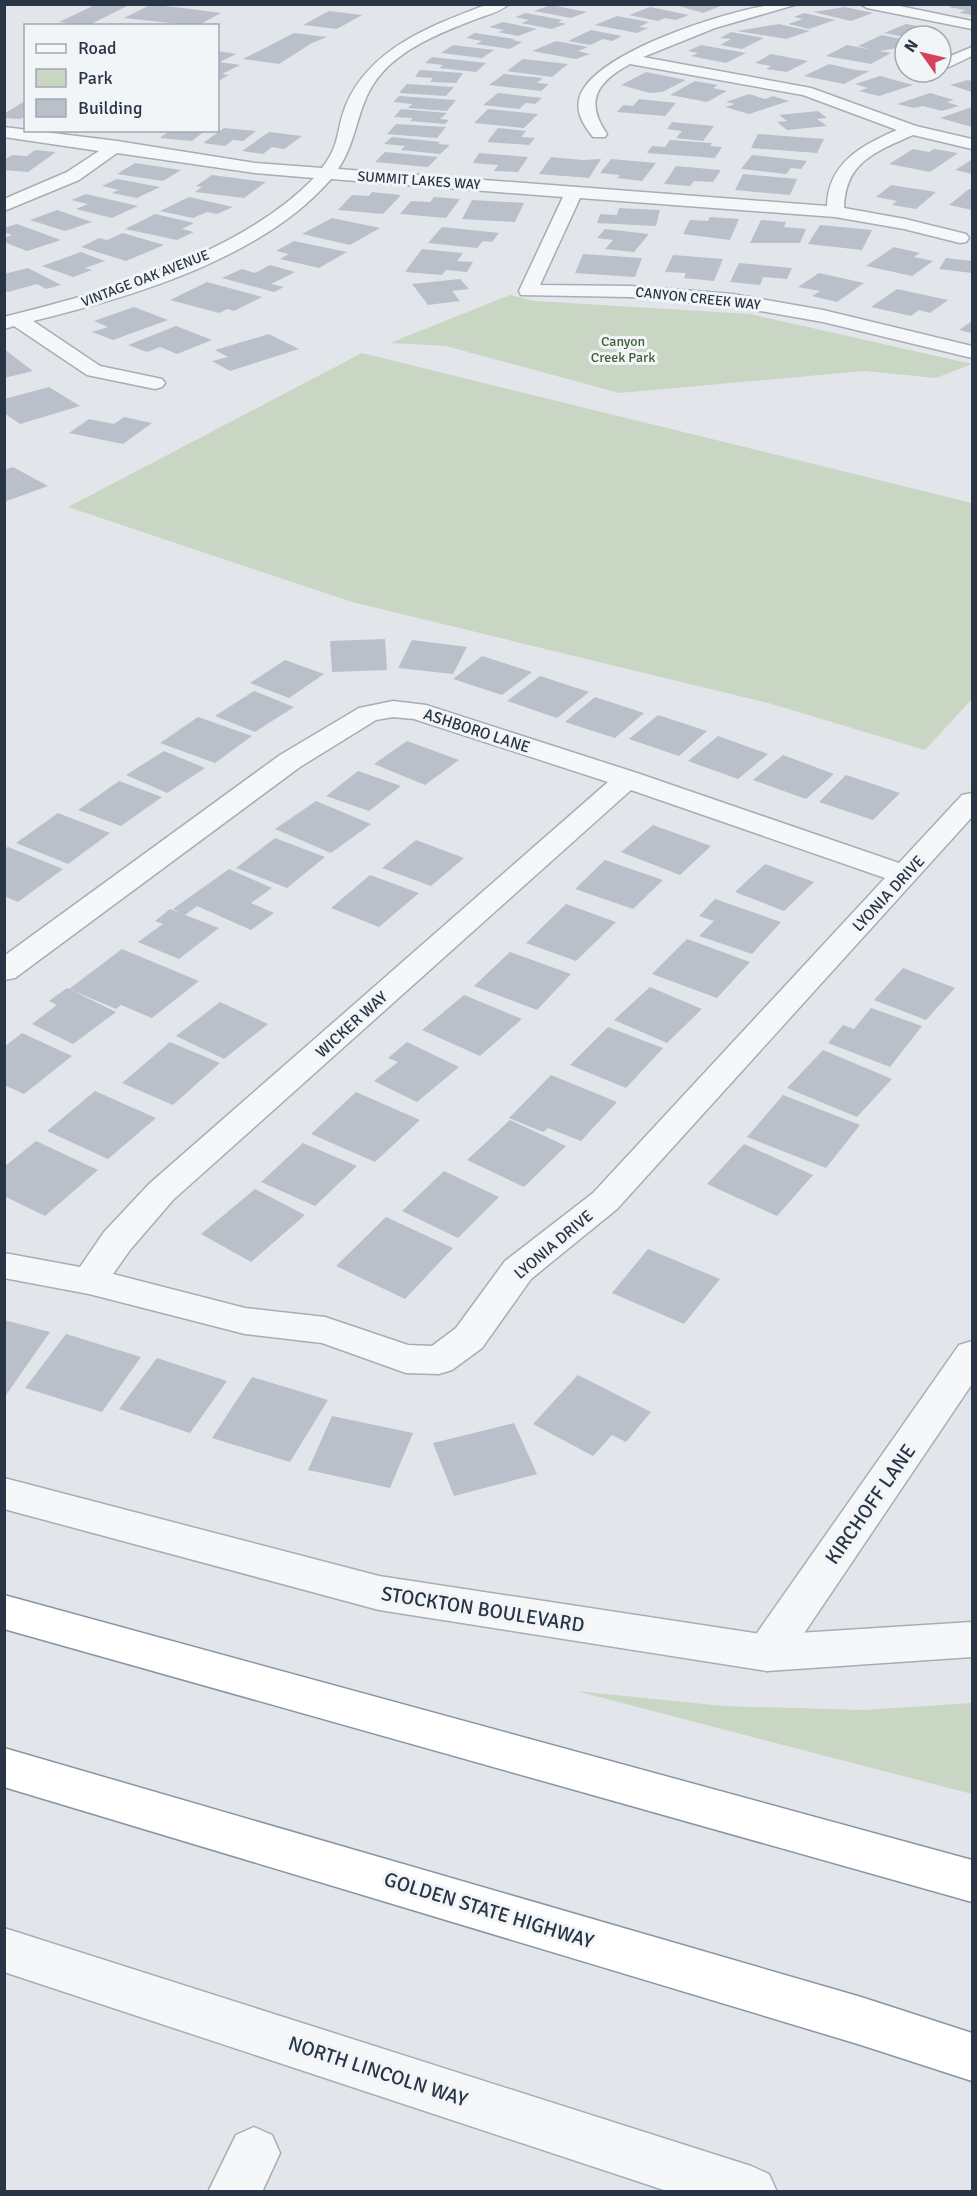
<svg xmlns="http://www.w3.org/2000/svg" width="977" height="2196" font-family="Signika,sans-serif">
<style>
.green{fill:#c9d6c3}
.building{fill:#b9c0ca}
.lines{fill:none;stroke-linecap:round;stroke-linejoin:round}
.minor-casing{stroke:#a7adb6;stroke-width:3}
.tertiary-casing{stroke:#a7adb6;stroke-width:3}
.motorway-casing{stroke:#8995a3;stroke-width:3}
.minor{fill:#f6f7f9;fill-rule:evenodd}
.tertiary{fill:#f6f7f9;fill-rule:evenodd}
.motorway{fill:#fff;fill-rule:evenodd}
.labels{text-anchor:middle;stroke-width:6;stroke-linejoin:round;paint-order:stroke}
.far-street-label{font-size:14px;fill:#293545;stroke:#f2f5f8}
.far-park-label{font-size:14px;fill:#406136;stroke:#f2f5f8}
.street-label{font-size:16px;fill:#293545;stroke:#f2f5f8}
.near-street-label{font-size:20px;fill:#293545;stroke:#f2f5f8}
</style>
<rect width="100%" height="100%" fill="#e2e6eb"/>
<!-- green -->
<path class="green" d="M510,295L535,301L750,314L972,364L936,378L864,371L619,393L446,346L390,343Z
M362,353L972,503V699L925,750L772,704L352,602L68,507Z
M576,1691L723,1706L864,1710L972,1703V1794Z"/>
<!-- building -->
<path class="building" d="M97,4H131L87,26L59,22Z
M954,4H972V15L959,13L965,10L949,7Z
M150,5L175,7L221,13L197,26L124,18Z
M551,5L587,12L571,18L534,11Z
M676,5H723L703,13Z
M650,7L689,15L676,20L665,18L658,21L629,15Z
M845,7L873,13L851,21L813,12Z
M329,11L362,15L337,29L303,25Z
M526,13L562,20L558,22L566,24L551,29L521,23L529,20L515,17Z
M804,13L835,20L809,29L788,24L803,19L794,17Z
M617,16L649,22L639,27L648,28L637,33L595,25Z
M503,22L537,29L518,36L498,32L504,30L489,27Z
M779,24L810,31L786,39L737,31Z
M906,24L939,30L929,34L932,36L905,37L884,33Z
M591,30L622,36L612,41L603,39L590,45L568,41Z
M731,32L764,38L742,49L720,45L731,39L720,38Z
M294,33L327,37L312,43L279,64L243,59Z
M475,33L515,39L512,40L522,42L510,49L476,44L482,41L466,38Z
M882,35L905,40V47L879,51L891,53L871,64L826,56L847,45L873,50L858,46Z
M556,41L588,47L578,51L590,54L576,59L532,51Z
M453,45L494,50L482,58L441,53Z
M701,45L746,53L726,63L691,56L698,53L688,51Z
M218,51L236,54L220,62L240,65L222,74L229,75L220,80L218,79Z
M771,54L808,61L787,72L766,69L771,66L755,63Z
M432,57L486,63L476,72L439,68L443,65L425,63Z
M523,59L568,64L552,77L507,71Z
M829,64L856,70L869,71L844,84L804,76Z
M420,70L463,73L456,83L430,82L433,78L415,77Z
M646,72L686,80L662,92L650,93L621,85Z
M504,74L543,78L537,83L549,84L541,91L489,85Z
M880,76L913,85L879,96L859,91L868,88L855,84Z
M968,80L972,81V92L950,85Z
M695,81L718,85L713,88L727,91L707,102L670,95Z
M407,84L454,87L446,96L399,93Z
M498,93L542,98L535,104L526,103L519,109L483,105Z
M930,93L954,100L947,102L959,106L942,111L923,106L914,108L897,104Z
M749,94L765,99L773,96L789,101L749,114L725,107L735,104L726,102Z
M399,96L456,100L447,111L408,108L412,104L393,102Z
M639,99L676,103L665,116L617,112L623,105L633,106Z
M23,102H26V116L20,119L4,118V114Z
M972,107V127L940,118Z
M401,109L447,113L440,119L449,120L445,124L410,121L413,118L394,117Z
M488,109L538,114L524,128L474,123Z
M818,111L827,118L817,119L827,126L787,130L777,122L787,121L779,115Z
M672,122L714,126L703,141L676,138L682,131L667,129Z
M396,124L446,127L437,138L387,134Z
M224,128L256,131L243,141L233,140L225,146L203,143Z
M498,128L526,131L521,137L535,138L529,145L487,142Z
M170,130H206L192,141L160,138Z
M269,132L302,136L284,149L272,147L263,154L242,151Z
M758,134L824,139L817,153L751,148Z
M392,137L440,142L438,144L450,145L440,154L401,150L405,146L384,144Z
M670,140L712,143L710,146L722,147L715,158L647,153L652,146L665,147Z
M913,149L929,152L934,149L958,153L930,172L889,164Z
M35,150L56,152L28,172L4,170V160L12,155L27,156Z
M385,152L438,157L428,167L375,162Z
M479,153L528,157L518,172L494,171L498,165L473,163Z
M752,155L807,161L801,169L791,168L786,174L741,169Z
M551,157L583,160L601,159L589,178L539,174Z
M611,159L656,163L642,181L617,178L620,175L600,173Z
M971,160L972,174L955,170Z
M135,163L181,170L163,181L117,174Z
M676,166L721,170L713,182L694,181L690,186L664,184Z
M743,174L797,179L790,195L735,190Z
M212,175L266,182L244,198L195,192L202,187L196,186Z
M117,179L160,187L137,198L112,193L119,190L102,186Z
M891,185L936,192L916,209L892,205L897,201L876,197Z
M969,189L972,190V210L949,205Z
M372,192L401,195L383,214L338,210L352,195L369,196Z
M86,194L138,206L112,218L76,209L88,204L71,200Z
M189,197L233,207L217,214L207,212L193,218L160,211Z
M434,197L460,199L446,218L400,214L411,201L430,202Z
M472,200L524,203L515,222L462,219Z
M619,208L660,210L656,226L597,223L600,214L617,215Z
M57,210L92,222L65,231L30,220Z
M155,214L194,223L182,229L194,232L177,240L125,229Z
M710,217L739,219L730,240L683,234L690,220L708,221Z
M332,218L380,228L350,245L302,234Z
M761,220L786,222L784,227L806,229L800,243H750Z
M17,224L61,240L27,251L4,242V238L12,235L4,232V228Z
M820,225L872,230L862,250L808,244Z
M442,227L499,233L492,242L483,241L477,248L428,243Z
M605,229L649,234L634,252L605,249L613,240L597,238Z
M123,233L164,245L126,261L81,247L99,238L107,240Z
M294,241L347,252L319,268L280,259L289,254L276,251Z
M894,247L920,253L914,257L933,261L912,276L866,266Z
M422,249L463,253L457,261L473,262L467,272L446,270L442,275L405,272Z
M81,252L105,261L85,268L92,270L73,277L42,266Z
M583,254L642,258L635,277L575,273Z
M673,255L723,259L714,281L684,278L686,273L665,272Z
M946,258L972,261V273L939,269Z
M739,263L792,268L787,279L763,277L760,285L730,282Z
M270,265L295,272L271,284L284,287L274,292L222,278L242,269L255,273Z
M28,268L61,285L46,289L37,284L8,292L4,290V274Z
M819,273L864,283L837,302L812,296L820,291L798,287Z
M460,279L469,289L452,291L460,301L428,305L412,284Z
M207,282L262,297L234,311L228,309L219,313L170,300Z
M897,289L948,300L930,313L919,310L911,316L871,307Z
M134,307L168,320L113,340L92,332L108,327L94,321Z
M972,321V333L959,330Z
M176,326L212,340L177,354L160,347L147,352L128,345Z
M269,334L299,349L230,371L212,361L228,357L215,350Z
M4,349L33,371L4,378Z
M49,387L80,406L20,424L4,413V399Z
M124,417L152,423L123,444L69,433L89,419L114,424Z
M13,467L48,486L4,502V470Z
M385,639L387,670L332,672L330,641Z
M412,640L467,647L453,674L398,668Z
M482,656L532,672L502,695L453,679Z
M285,660L324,674L289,698L250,683Z
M540,676L589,692L557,718L507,701Z
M254,691L294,707L255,732L215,716Z
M595,697L644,713L615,738L565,722Z
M658,715L707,731L679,756L629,739Z
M198,717L252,736L215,763L160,743Z
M718,736L768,754L738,779L688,761Z
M407,741L459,760L425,785L374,764Z
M164,751L205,768L167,793L126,775Z
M783,755L834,774L806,799L753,780Z
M358,771L401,786L369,811L326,796Z
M846,775L900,793L873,820L819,802Z
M119,781L162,797L121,826L78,810Z
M316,801L371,824L331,853L275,829Z
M58,813L110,833L68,864L16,843Z
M653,825L711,846L680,875L621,852Z
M275,838L325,857L287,888L236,868Z
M416,840L464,858L431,886L382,868Z
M8,847L63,869L18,902L4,896V849Z
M605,860L663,880L633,909L575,889Z
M765,864L814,882L784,911L735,892Z
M229,869L272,888L251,903L274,913L251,930L197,906L185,915L219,928L179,959L138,942L163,924L155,921L170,909L180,913L173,909Z
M370,875L419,893L379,927L331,908Z
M715,899L781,922L752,954L699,936L714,921L699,916Z
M566,904L616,922L576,961L526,943Z
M687,939L750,962L717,998L652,974Z
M122,949L199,981L152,1018L121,1005L116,1009L69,989Z
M510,952L571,974L537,1010L474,986Z
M903,968L955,988L926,1020L874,1000Z
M650,987L702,1009L667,1043L614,1020Z
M67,988L116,1012L73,1044L32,1024L57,1005L49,1001Z
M464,995L522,1019L480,1056L422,1030Z
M220,1002L268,1024L224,1059L176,1036Z
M871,1008L922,1026L890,1067L828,1043L843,1025L854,1029Z
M608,1027L663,1048L626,1088L570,1065Z
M22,1033L72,1056L24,1094L4,1085V1047Z
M170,1042L220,1063L173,1105L122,1083Z
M407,1042L459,1067L417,1102L374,1081L398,1062L388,1058Z
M823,1050L892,1079L857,1117L787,1088Z
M551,1075L617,1102L581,1141L548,1128L543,1132L509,1118Z
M95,1091L156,1118L108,1159L47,1131Z
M356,1092L420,1120L375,1162L311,1134Z
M783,1095L860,1125L826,1168L747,1137Z
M510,1120L566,1146L524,1187L467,1160Z
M36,1141L98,1170L45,1216L4,1196V1167Z
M303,1143L357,1166L315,1206L261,1182Z
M744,1144L813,1175L777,1216L707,1184Z
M444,1171L499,1197L458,1238L402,1211Z
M255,1189L305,1215L251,1262L201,1234Z
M386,1217L453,1248L405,1299L336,1266Z
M648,1249L720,1279L684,1324L612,1293Z
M4,1320L50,1332L4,1398Z
M66,1334L141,1357L102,1412L25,1388Z
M157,1358L227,1381L190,1433L119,1409Z
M578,1375L651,1412L626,1442L612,1435L593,1456L533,1424Z
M252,1377L328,1400L290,1462L212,1438Z
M332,1416L413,1433L390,1488L308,1470Z
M514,1423L537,1474L454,1496L433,1443Z"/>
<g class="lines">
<!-- minor casing -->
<g class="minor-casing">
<path id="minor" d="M488,4H509C500,13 482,16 471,21C440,33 403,48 381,74C356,102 359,139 338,169L827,206C828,163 862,145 897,130L803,95L630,64C597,82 584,101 607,134L605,137H593C585,127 576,114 579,100C588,54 727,11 770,5C779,3 789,4 798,4L715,28L643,57L811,88L916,126L972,139V149L913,135C875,152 845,162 844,208L905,219L966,234L969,238L966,242L960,243L904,229L835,217L580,198L540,285L630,286L732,294L823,310L972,346V358L823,322L732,306L630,297L521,295L519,291L563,197L331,179C263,258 132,297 33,321L100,366L162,379L165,383L162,387L155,389L87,375L14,326L4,329V317C107,291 238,256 314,178L255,173L117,153L79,180L4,211V199L67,172L99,151L4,137V127L117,141L255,163L322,168C341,144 336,129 346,105C371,47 433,25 488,4Z
M860,4H890L972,21V29L867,8Z
M972,47V56L949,67L941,68V60Z
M393,701L426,705L637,773L899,863L962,795L972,793V817L617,1209L531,1279L482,1348L452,1370L439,1374L406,1373L322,1343L245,1334L89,1294L4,1278V1253L80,1267L104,1232L149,1184L608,782L414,719L393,717L376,720L300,767L15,978L4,980V956L280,755L359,708ZM631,790L885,878L593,1193L505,1261L456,1328L432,1346L408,1345L325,1317L245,1308L113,1274L130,1250L173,1200Z
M972,1341V1384L782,1666L767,1671L752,1666L746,1653L752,1640L959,1345Z
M254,2127L272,2135L280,2153L262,2192H208L236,2135Z"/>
</g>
<!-- tertiary casing -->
<g class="tertiary-casing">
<path id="tertiary" d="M4,1478L379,1576L767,1635L972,1622V1657L767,1671L379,1610L4,1509Z
M4,1928L751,2166L769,2174L777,2192H670L4,1972Z"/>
</g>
<!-- motorway casing -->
<g class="motorway-casing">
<path id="motorway" d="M4,1595L972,1860V1902L4,1629Z
M4,1748L861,1997L972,2033V2081L861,2045L4,1787Z"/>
</g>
<!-- minor -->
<use href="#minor" class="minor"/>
<!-- tertiary -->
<use href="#tertiary" class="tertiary"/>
<!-- motorway -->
<use href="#motorway" class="motorway"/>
</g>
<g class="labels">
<!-- far-street labels -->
<g class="far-street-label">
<text transform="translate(419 180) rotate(4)" y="5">SUMMIT LAKES WAY</text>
<text transform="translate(145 278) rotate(-21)" y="5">VINTAGE OAK AVENUE</text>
<text transform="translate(698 298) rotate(6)" y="5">CANYON CREEK WAY</text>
</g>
<!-- far-park labels -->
<g class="far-park-label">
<text x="623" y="346">Canyon<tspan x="623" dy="16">Creek Park</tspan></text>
</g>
<!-- street labels -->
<g class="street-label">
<text transform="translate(477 730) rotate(18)" y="6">ASHBORO LANE</text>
<text transform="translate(888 893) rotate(-47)" y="6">LYONIA DRIVE</text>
<text transform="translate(351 1024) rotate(-42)" y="6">WICKER WAY</text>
<text transform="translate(553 1244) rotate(-40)" y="6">LYONIA DRIVE</text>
</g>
<!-- near-street labels -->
<g class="near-street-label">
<text transform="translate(870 1504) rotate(-55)" y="7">KIRCHOFF LANE</text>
<text transform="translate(483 1609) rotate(9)" y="7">STOCKTON BOULEVARD</text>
<text transform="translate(489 1910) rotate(17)" y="7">GOLDEN STATE HIGHWAY</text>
<text transform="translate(378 2071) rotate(18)" y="7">NORTH LINCOLN WAY</text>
</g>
</g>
<!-- border -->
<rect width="977" height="2196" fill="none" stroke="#293545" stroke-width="12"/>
<!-- legend -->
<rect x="24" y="24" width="195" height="108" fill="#f2f5f8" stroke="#a2a8b0" stroke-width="1.5"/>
<rect x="36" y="44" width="30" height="9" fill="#f6f7f9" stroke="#a2a8b0" stroke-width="1.5"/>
<text x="78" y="54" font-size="18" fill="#293545">Road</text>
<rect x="36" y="69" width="30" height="18" fill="#c9d6c3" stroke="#a2a8b0" stroke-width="1.5"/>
<text x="78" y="84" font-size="18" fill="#293545">Park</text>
<rect x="36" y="99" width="30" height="18" fill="#b9c0ca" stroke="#a2a8b0" stroke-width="1.5"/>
<text x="78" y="114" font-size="18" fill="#293545">Building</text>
<!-- north arrow -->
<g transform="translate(923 54) rotate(304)"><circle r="28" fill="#f2f5f8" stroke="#a2a8b0" stroke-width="1.5"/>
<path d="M0-4.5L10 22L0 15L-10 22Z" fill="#d54260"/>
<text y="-9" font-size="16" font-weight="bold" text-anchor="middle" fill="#293545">N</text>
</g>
</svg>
